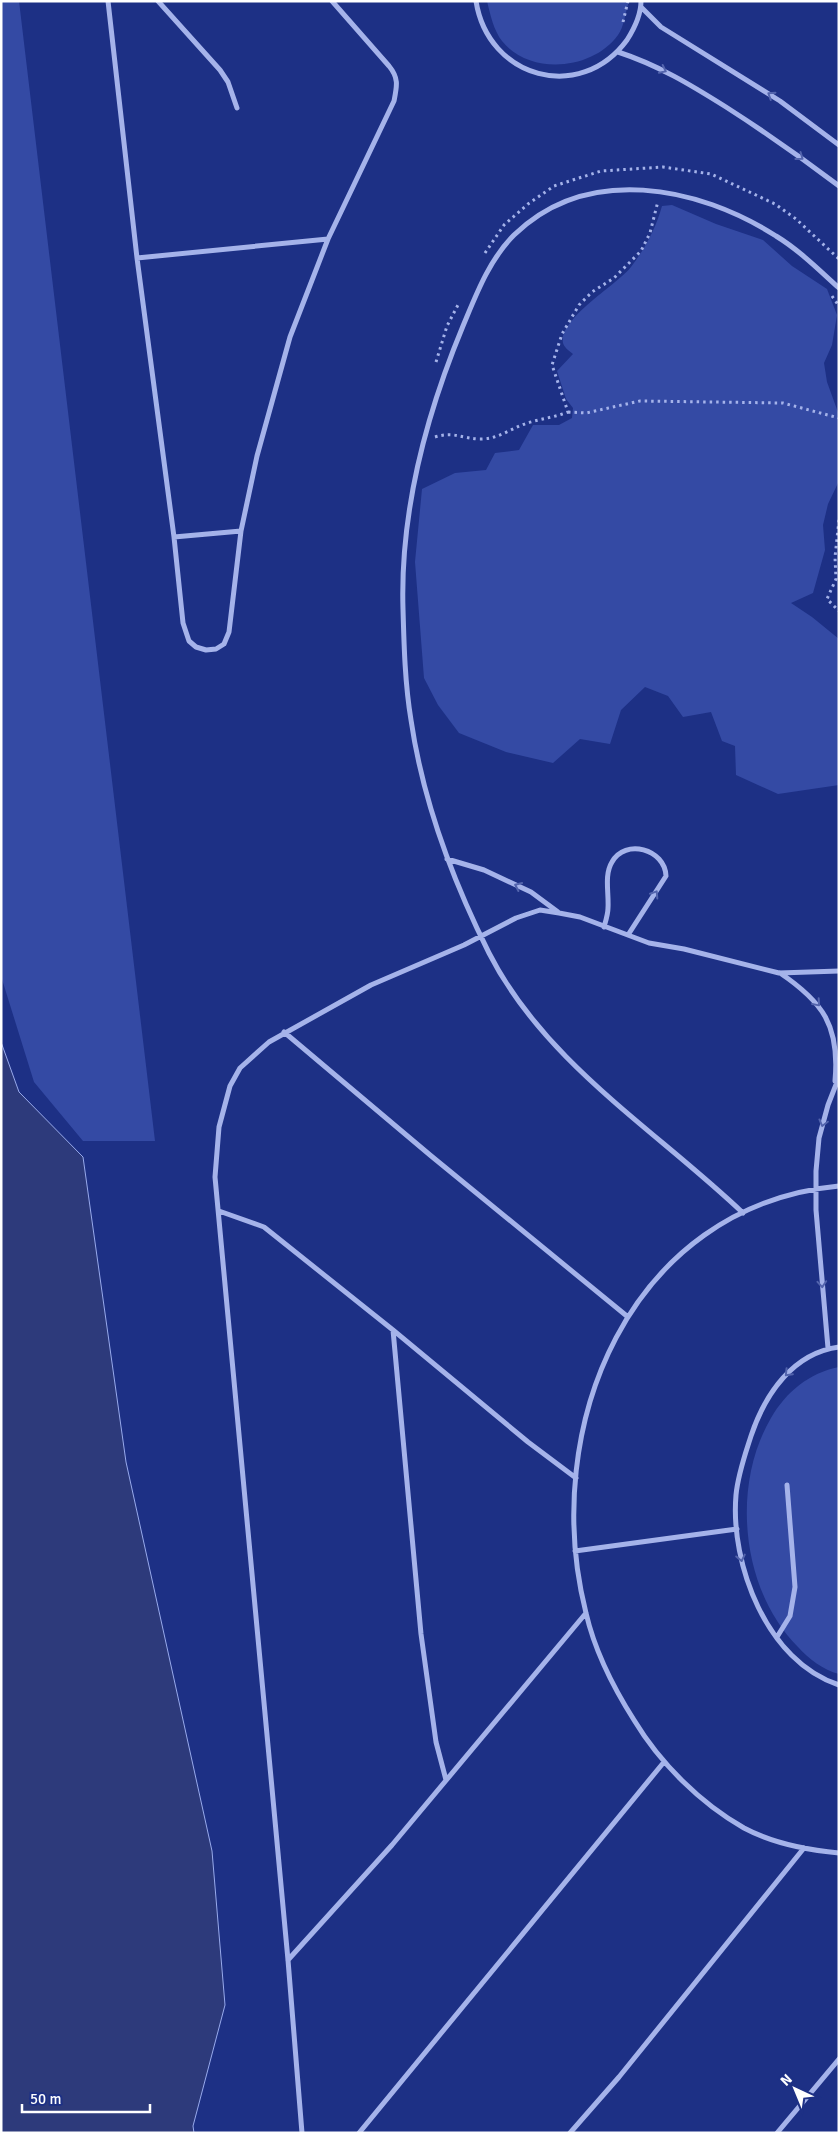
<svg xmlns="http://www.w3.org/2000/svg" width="840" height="2134" font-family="Signika,sans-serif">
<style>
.green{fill:#344aa4}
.water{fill:#2d3a7b;stroke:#98aaec}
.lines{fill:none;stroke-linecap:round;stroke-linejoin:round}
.path{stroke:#a5b3ea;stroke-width:3;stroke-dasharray:2.5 4;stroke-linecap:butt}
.minor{stroke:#a5b3ea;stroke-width:5}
.oneway{stroke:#5364ad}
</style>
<rect width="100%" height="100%" fill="#1d3085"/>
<!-- green -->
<path class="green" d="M1,1H19L155,1141H83L34,1082L1,976Z
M487,1H628V5C625,14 624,27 618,35C593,70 530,76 502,41C494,31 490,14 487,1Z
M672,205L716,224L763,240L792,266L827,289L837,315L832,345L824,363L827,382L839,415V481L828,504L823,525L825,550L813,593L791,603L812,617L839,639V785L778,794L736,775L735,746L722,741L711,712L683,717L668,696L645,687L621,710L610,744L580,739L553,763L506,752L459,733L438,705L424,678L415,562L422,489L455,473L486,470L495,453L519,450L533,425H559L572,418L573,408L566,399L557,371L573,354C569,351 564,347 563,343C558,319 618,284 631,267C645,249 656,228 662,206Z
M839,1367V1674C823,1670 809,1659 798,1647C741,1590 731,1486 771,1418C786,1392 809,1373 839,1367Z"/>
<!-- water -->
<path class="water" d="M1,1042L19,1092L83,1157L126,1462L212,1851L225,2005L193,2126L194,2133H1Z"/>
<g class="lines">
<!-- path -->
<path class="path" d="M623,22L628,1
M485,253L504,225L528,204L554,186L601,171L663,167L711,174L775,204L796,219L839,259
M832,296L839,306
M436,362L447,326L459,303
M568,412L586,413L640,401L783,403L839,418
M435,437C454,431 463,439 481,439C497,439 509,430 522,425C537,419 553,418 568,412L552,365L562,334L579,305L592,292L614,278L641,251L650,233L658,201
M839,520L835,557L836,579L827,599L839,611"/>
<!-- minor -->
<path class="minor" d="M108,1L137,258L174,537L183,623L189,641L196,647L206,650L216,649L224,644L229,632L241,531L257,456L290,337L328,239L394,101C397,86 399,78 389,66L332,1
M158,1L220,70L228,82L237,108
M476,1C488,78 580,104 627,40C634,29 641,15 641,1
M641,7L661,27L780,101L839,145
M618,52C658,65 691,85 726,107C765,132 802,158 839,186
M137,258L328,239
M174,537L241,531
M447,859L484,870L531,892L558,912
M604,927C606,920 608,914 608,908C609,893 604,875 612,862C625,838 665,849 666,876L628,935
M780,973C823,1002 840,1026 835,1081
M284,1032L430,1155L628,1317
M839,1186C629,1206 539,1428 586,1613C595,1652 613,1687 634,1720C660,1763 700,1803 744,1828C772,1843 807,1850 839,1853
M219,1211L264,1227L393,1330L528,1442L576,1478
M743,1213C656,1130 545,1063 489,953C452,879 423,802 411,720C405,684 404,646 403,609C400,511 426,415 463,326C476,295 489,260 514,235C587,164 698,186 776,236C799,250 819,270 839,288
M393,1330L421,1634L436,1742L446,1780
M839,1347C793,1353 765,1394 751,1436C745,1455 738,1474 736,1495C730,1564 767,1662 839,1685
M828,1348L816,1210V1171L819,1138L828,1105L839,1077
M575,1551L737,1529
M777,1637L790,1616L795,1587L787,1485
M288,1960L392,1845L586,1613
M302,2133L288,1960L215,1177L219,1127L230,1086L240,1068L269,1042L371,985L464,945L516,918L540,910L559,913L580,917L649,943L684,949L779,973L839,971
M359,2133L664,1762
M570,2133L619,2077L804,1848
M777,2133L839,2059"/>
</g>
<!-- one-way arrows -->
<defs><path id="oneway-chevron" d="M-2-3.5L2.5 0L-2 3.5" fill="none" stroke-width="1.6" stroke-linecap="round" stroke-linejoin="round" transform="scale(1.25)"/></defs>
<g class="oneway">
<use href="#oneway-chevron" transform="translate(663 70) rotate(26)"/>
<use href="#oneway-chevron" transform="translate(771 95) rotate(-147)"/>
<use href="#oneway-chevron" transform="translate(800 157) rotate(36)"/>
<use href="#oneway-chevron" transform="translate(518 886) rotate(-155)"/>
<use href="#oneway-chevron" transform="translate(655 894) rotate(-57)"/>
<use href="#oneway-chevron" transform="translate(817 1003) rotate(49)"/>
<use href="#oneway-chevron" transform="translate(823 1123) rotate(105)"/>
<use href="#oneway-chevron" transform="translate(822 1284) rotate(86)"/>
<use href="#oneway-chevron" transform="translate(788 1373) rotate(134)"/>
<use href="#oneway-chevron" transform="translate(741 1558) rotate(78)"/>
</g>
<!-- border -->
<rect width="840" height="2134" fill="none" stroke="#ffffff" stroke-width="5"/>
<!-- north arrow -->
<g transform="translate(795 2089) rotate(316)" stroke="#1d3085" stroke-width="4" paint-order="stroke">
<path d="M0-4L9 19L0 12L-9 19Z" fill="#ffffff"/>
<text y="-8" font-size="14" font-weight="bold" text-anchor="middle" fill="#ffffff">N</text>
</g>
<!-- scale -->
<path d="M22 2104v8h128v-8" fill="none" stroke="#ffffff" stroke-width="2.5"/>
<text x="30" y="2104" font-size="15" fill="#ffffff" stroke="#1d3085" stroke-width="4" paint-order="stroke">50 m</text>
</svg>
